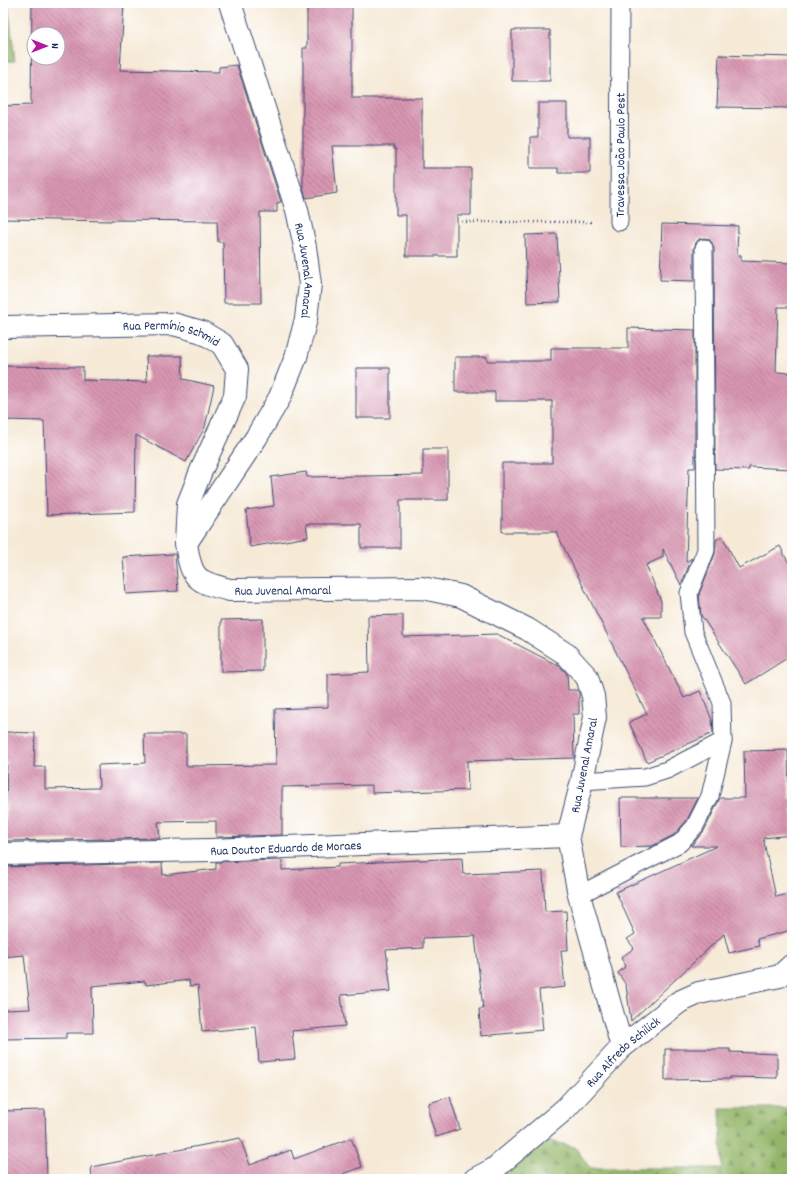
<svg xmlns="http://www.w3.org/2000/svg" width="795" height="1182" font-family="Dekko,sans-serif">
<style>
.forest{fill:url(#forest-firs);stroke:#587264}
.building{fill:url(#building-back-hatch);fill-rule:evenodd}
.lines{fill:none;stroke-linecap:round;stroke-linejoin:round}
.service-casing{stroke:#3c4b70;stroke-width:19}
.minor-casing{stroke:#3c4b70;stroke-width:24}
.tertiary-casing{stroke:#3c4b70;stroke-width:24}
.path{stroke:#3c4b70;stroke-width:2.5;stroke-dasharray:1 3;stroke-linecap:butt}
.service{stroke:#fff;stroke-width:17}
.minor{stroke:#fff;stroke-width:22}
.tertiary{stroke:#fff;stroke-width:22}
.labels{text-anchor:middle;stroke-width:3;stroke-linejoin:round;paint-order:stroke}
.street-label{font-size:13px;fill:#1b2f5e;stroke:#fff}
</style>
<defs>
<pattern id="forest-firs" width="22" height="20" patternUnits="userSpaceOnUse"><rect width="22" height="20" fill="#94b669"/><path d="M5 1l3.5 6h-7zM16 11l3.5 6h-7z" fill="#78945a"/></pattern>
<pattern id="building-back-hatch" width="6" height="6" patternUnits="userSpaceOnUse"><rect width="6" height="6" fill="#d895b1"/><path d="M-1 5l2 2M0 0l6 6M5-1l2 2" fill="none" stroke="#ae7a93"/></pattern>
</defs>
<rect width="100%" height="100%" fill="#fff"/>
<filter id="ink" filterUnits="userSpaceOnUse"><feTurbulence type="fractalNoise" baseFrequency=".025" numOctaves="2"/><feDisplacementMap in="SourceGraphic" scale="8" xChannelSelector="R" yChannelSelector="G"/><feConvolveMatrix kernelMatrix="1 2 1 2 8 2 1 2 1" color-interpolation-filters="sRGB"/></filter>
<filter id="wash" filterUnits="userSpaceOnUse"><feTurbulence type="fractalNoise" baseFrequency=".012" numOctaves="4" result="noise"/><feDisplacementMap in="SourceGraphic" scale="16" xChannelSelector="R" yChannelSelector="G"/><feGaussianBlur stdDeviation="0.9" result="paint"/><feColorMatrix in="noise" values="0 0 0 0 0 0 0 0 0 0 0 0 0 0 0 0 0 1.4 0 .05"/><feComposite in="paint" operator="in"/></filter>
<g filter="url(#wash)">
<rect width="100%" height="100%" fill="#f6ead7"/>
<!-- forest -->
<path class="forest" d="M3,3H8L15,61H3Z
M720,1108H788L792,1114V1179H502L499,1175L546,1140L575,1147L590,1168H722Z"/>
<g id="blocks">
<!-- building -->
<path class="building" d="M32,3H124L120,70L219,72V67L237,65L281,202L277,203V212H260L261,303H224L223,242H218L217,221L111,220V221L3,219V106L31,105ZM34,34H58V58H34Z
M307,3H352V98H422V168H471V215H457V256H406V215H396V149H394V146H332L337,193L306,198L303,189V48H307Z
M512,30H550V81H512Z
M719,55L792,57V108L717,107Z
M538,103H567V137H590V173H558V168H530V137H538Z
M662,224L738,226L737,255H741V261L792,263V307H778L776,372L792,373V469L749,467V470L715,469L714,248L712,243L709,239L704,238L699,239L696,243L694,248V281L660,280Z
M557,234L560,302L527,303L525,235Z
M628,328L695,330V468H689L686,562L692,558L681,585L663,549V557L646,565L661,601V617H643L684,698L700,691L712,720L713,733L647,762L629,722L647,714L556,532H502V463H552V401H495V392H455V357H487V361H551V348H628Z
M146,356H182L183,379L214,386L205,427L186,462L136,435L135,512L47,515L44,421L3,420V366L83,367V380L147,382Z
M356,368H390V418H356Z
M423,449H448V500H400V548H361V524H306L308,537L250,547L246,510L274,506L271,477L306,472L307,477L423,475Z
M722,536L739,568L780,546L792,570V655L746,684L701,615L699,594L715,554L716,540Z
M175,554L178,591L126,594L123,557Z
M403,615V637L497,634L561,667L567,674L568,690H578L579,693V714H573L574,758L467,761L468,790L372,793V785L282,787V835L216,837V821L158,822L160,838L5,841L7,761H4L5,732L35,733L34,767H45V789L99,788L98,765L145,763L144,734H186V766L276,765L275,709L328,707V674L369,672L368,616Z
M263,619V671L221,672V620Z
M788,750L789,799H792V835L763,838L776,897L792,893V930L757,939L759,946L729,953L724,934L631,1021L626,985L618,973L626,966L621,958L634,948L627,939L635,934L616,892L717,846H691L704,831L720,798H745L744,751Z
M620,798H698L687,820L674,835L652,846L621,847Z
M462,858L463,874L543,871L545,912L566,911L568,950H561L565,987L539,990L543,1030L481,1036L479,1009H483L475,936L423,938V948L386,950L391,991L341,995L345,1026L292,1031L295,1059L259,1062L256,1027L202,1032L198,985L190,986L189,980L146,985L145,981L92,986L93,1033H66V1038L3,1039V1010L30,1009L24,955L3,957V867L162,863L163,875L216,869V862L282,860V870L338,867V864Z
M665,1049H730V1052L777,1054V1078L730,1077V1079L665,1080Z
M450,1097L460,1129L436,1137L429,1114V1103Z
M45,1110L47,1179H3V1111Z
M240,1138L250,1165L291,1150L294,1159L351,1138L362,1167L329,1179H92L91,1167Z"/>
</g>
</g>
<g filter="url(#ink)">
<use href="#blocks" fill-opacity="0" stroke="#3c4b70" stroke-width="1"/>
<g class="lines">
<!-- service casing -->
<g class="service-casing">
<g id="service">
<path id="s1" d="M619,222L620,3"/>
<path d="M582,781L645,777L667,770L723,741"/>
<path d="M579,895L680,843L695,826L710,796L723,741L722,703L693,632L689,593L706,550L704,248"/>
</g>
</g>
<!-- minor casing -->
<g class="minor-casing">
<g id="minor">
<path id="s2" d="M230,3L297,210L305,247L310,284L306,319L296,357L280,397L256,438L186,543C191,579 196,582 230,590L422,588L461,596L527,629L566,654L587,677L593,696L595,717L582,781L568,836L579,895L622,1047"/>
<path id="s3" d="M3,327L173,324L202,332L222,344L237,369L235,396L201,471L188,504L186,543"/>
<path id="s4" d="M3,854L210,850L568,836"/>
</g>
</g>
<!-- tertiary casing -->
<g class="tertiary-casing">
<g id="tertiary">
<path id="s5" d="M475,1179L494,1169L565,1109L622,1047L679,1002L699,993L780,976L792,965"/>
</g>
</g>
<!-- path -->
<path class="path" d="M462,222H594"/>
<!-- service -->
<use href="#service" class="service"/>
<!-- minor -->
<use href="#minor" class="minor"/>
<!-- tertiary -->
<use href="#tertiary" class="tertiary"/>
</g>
</g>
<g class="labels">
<!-- street labels -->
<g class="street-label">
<text dy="5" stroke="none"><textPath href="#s1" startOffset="67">Travessa João Paulo Pest</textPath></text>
<text dy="5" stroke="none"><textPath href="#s2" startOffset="279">Rua Juvenal Amaral</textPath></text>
<text dy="5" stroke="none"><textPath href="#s3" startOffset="170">Rua Permínio Schmid</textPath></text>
<text dy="5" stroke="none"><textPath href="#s2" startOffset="709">Rua Juvenal Amaral</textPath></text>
<text transform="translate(583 765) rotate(-79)" y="5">Rua Juvenal Amaral</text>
<text dy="5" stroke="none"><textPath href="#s4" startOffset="283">Rua Doutor Eduardo de Moraes</textPath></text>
<text dy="5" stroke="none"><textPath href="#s5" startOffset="196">Rua Alfredo Schilick</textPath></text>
</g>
</g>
<!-- margin -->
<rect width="795" height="1182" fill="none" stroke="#fff" stroke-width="16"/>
<!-- north arrow -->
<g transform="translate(46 46) rotate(90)"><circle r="19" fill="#ffffff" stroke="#a4acbf"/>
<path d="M0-3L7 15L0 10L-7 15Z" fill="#b5179e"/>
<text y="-6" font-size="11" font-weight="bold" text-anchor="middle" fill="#1b2f5e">N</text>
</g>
</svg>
